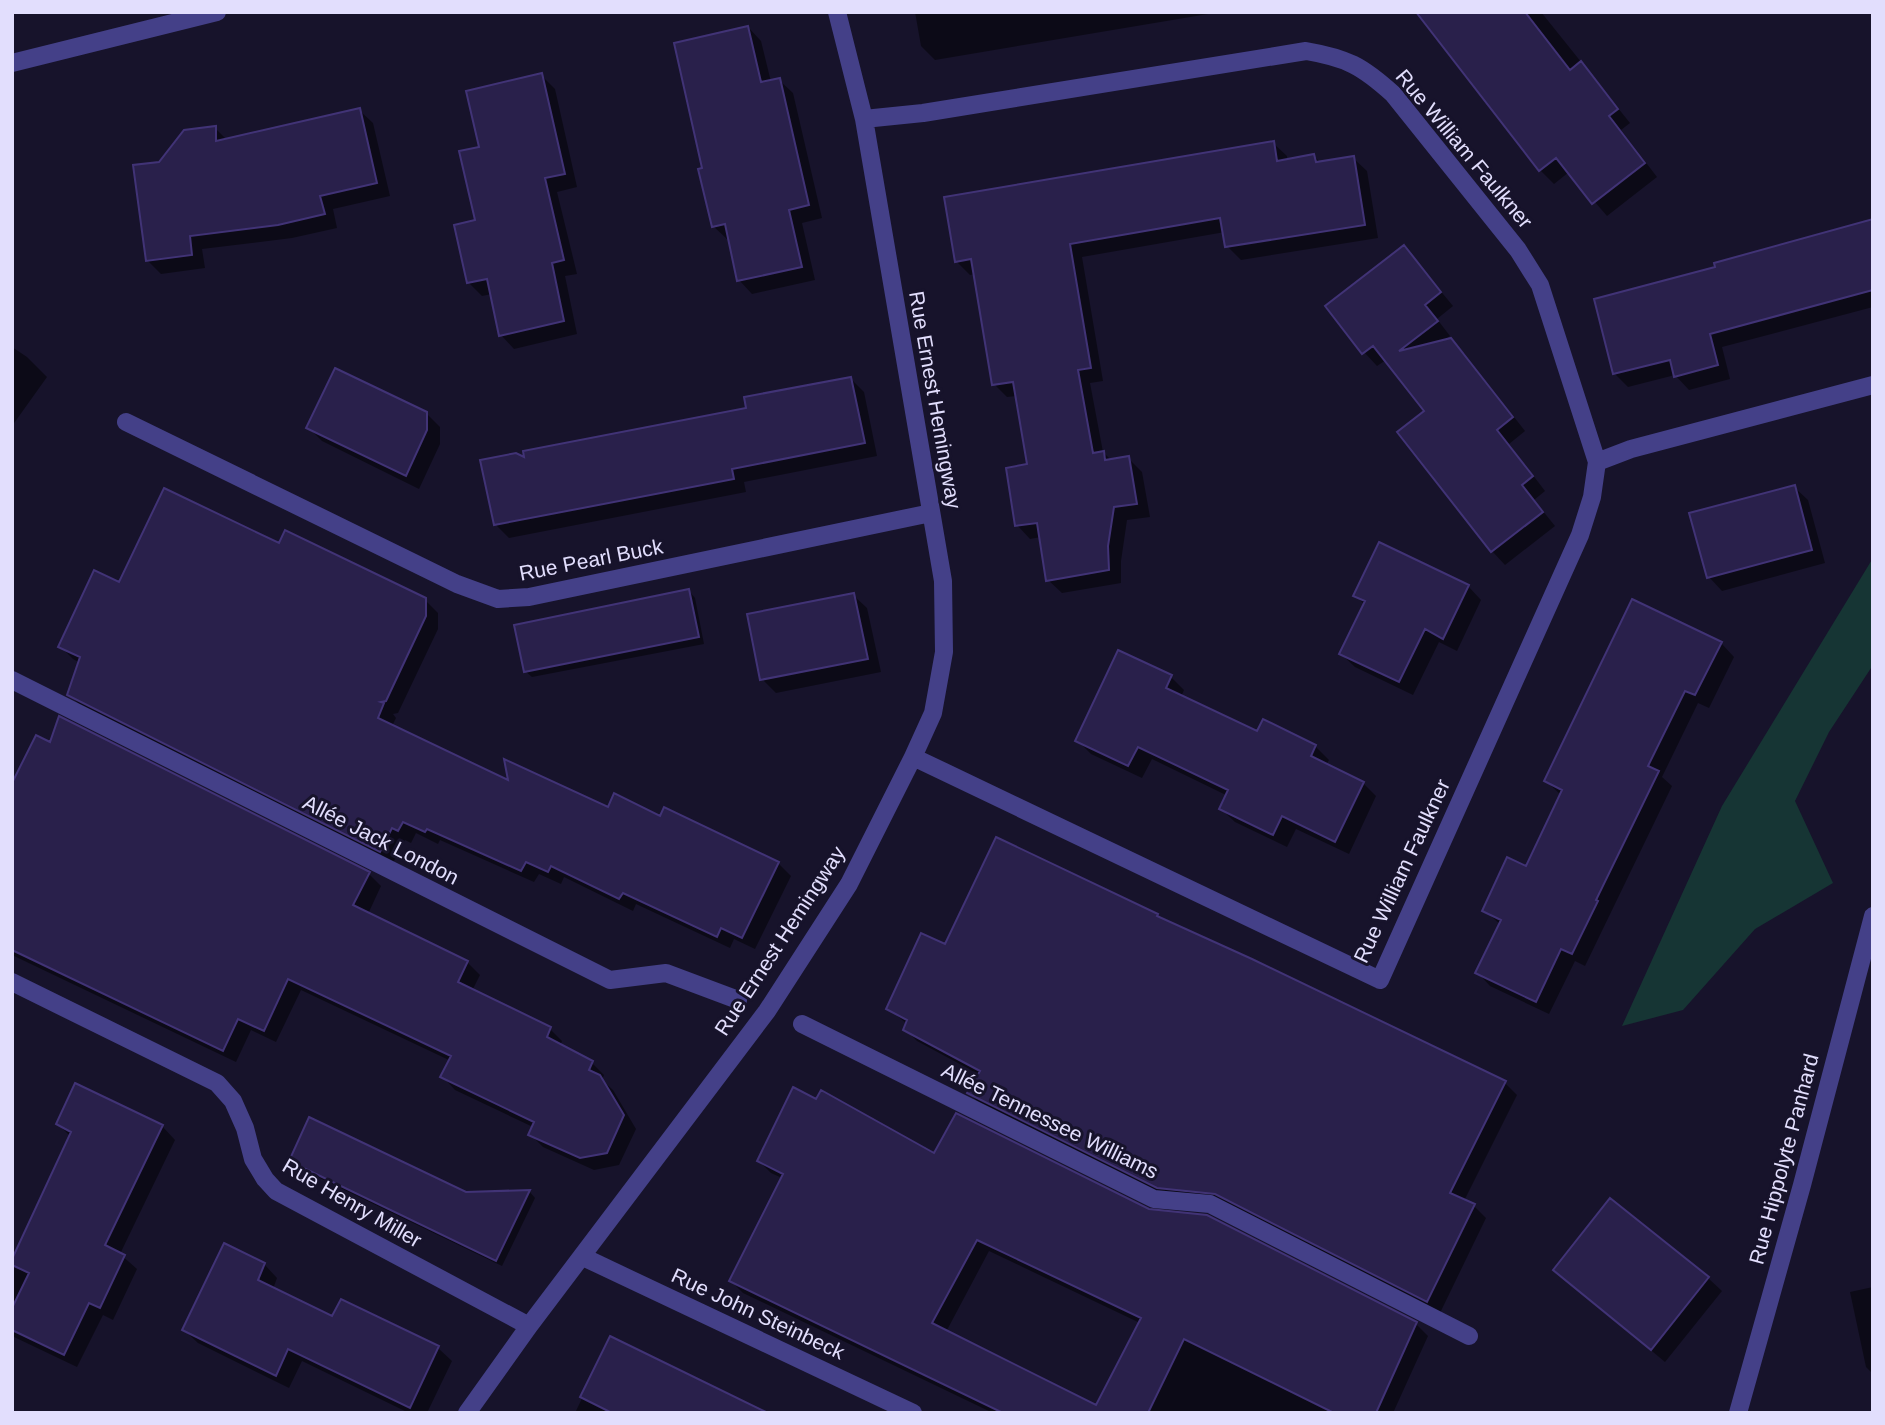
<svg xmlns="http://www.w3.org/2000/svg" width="1885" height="1425" font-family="Arial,sans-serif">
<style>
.green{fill:#163534}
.shadow{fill:#0007}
.building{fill:#29204b;stroke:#413376;stroke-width:2;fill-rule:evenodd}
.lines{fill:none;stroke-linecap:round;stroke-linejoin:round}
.street{stroke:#444088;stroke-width:18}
.labels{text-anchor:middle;stroke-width:6;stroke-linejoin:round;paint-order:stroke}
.street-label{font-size:21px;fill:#e2defd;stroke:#17132b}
</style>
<rect width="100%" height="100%" fill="#17132b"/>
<!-- green -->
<path class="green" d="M1873,558V665L1829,732L1795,801L1833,883L1755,929L1683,1010L1622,1026L1722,806Z"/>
<!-- shadow -->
<path class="shadow" d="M915,12H1220L935,60L921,46Z
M1416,12H1541L1630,123L1621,130L1657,177L1607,216L1569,172L1554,184L1540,170Z
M748,27L761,41L771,82L779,80L793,93L822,218L802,223L815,280L752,294L739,280L730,239H727L713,226L704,169Z
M541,75L555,89L577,187L557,192L577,274L565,276L577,334L514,349L501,335L492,294L482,296L468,282L477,221L481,148Z
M359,110L373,123L390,196L333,209L337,228L292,238L202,249L205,268L161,274L147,260L160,164L215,128L227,140Z
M1273,143L1287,156V161L1314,156L1321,163L1353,158L1367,171L1378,238L1241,260L1227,246L1225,232L1082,257L1103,381L1090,383L1103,452L1112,461L1128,458L1142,472L1150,517L1127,520L1121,561V583L1062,593L1048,580L1041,537L1030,539L1017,525L1029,466L1017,396L1007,397L994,384L976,274L970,275L956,261Z
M1873,221V307L1722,347L1730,379L1689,390L1675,375L1628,387L1615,374L1596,301L1718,268Z
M1404,247L1453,306L1437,319L1450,336L1443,341L1450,340L1464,353L1525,431L1509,444L1545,491L1534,500L1555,526L1505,565L1492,551L1426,412L1386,360L1377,366L1364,352Z
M12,347L27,357L47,377L12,426Z
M851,379L864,392L877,456L744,482L746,492L509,538L495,524L526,460L748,410Z
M426,413L440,427V444L419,489L322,441L308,427Z
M1794,487L1808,500L1825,563L1722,591L1709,577Z
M279,546L425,600L438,613V629L398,713L393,714L396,718L392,726L510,783L608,810L661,818L778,863L791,876L755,949L734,939L730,948L636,904L633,911L564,877L561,884L539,874L534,882L440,840L438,844L416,833L411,843L405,840L393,863L82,707L69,694L80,663L73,659L60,646L120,585Z
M1468,586L1481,600L1457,651L1439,642L1413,695L1355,667L1341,654L1365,605L1355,595Z
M689,591L695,598L704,644L532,677L525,671Z
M853,595L867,608L881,672L776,693L762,679Z
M1721,643L1734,657L1709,708L1698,703L1662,777L1672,786L1585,966L1575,961L1549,1014L1490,986L1477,972L1501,925L1484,910L1527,868L1562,796L1546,781Z
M1171,677L1184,690L1181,697L1258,733L1315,746L1329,760L1326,765L1363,783L1376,796L1349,854L1296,829L1287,847L1235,822L1221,809L1228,796L1152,759L1142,778L1091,754L1077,740Z
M12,853L369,874L381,886L368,914L467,962L480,975L472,991L550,1029L562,1041L560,1046L592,1063L604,1075L602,1080L613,1090L636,1129L619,1165L594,1170L543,1147L530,1134L533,1127L455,1090L443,1077L451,1061L301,990L276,1042L251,1030L236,1062L12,955Z
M1157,916L1505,1083L1517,1095L1464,1201L1474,1206L1486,1218L1440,1313L1229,1205L1171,1199L981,1105L969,1093L980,1075L917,1041L905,1029L907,1024L888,1008L946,947Z
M58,1124L162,1126L175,1140L120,1254L137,1269L113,1320L103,1315L77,1367L12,1336V1261L71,1137Z
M934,1155L1148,1211L1206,1217L1416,1324L1428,1336L1393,1413H1095L1140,1323L989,1251L946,1332L1022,1413H993L743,1293L731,1281L782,1178L771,1173L759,1161Z
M291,1161L465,1194L529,1191L535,1198L502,1266L297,1167Z
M264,1264L277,1278L273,1289L333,1319L342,1301L438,1348L452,1361L427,1413H409L302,1361L289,1388L198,1343L184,1330Z
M1555,1270L1708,1278L1722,1291L1665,1362Z
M1873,1287V1374L1866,1367L1850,1292Z
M611,1338L764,1413H575Z"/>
<!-- building -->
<path class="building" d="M1416,12H1525L1570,70L1581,61L1618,109L1609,116L1645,163L1592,204L1556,158L1539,171Z
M748,26L761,82L780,78L809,205L789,210L802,267L737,281L725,224L712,227L698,169L702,168L674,43Z
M542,73L565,174L545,178L564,260L552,263L564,321L499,336L487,279L467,283L454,225L475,220L459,151L479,147L466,91Z
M360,108L377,183L320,196L325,214L278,225L190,236L192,255L146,261L133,165L159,162L184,130L216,126V141Z
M1274,141L1277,161L1314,154L1316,162L1354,156L1365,225L1225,247L1220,218L1070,244L1091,368L1078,370L1093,453L1104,451L1105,460L1129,456L1137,504L1114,507L1108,546L1109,570L1046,581L1037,523L1015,526L1006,468L1027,464L1013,382L992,385L971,259L955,262L944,197Z
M1873,219V290L1710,334L1718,365L1674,377L1670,360L1613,374L1594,299L1715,267L1714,263Z
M1404,245L1441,292L1425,305L1438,321L1399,351L1451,338L1513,417L1497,430L1533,476L1522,485L1543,512L1491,552L1397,432L1424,411L1373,346L1362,354L1325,306Z
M335,368L427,412V430L406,476L306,428Z
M851,377L865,443L732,469L734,479L494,525L480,460L516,453L524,457L523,451L746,408L744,397Z
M1795,485L1812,550L1707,578L1689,513Z
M164,488L279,543L285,530L426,598V616L386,701L381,702L384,703L378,718L508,780L504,759L608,807L614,793L660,816L664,807L779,862L742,938L721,928L717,937L623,893L619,899L551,866L548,872L526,862L521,871L427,829L425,832L403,822L398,831L392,828L380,852L67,695L80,657L58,647L94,570L119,582Z
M1379,542L1469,585L1443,639L1425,629L1399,682L1339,654L1365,601L1353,596Z
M689,589L699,637L524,672L514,625Z
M854,593L868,659L760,680L747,614Z
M1632,599L1722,642L1695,695L1685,691L1648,766L1659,771L1596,900L1598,901L1572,954L1561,949L1536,1002L1475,973L1501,920L1482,911L1507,857L1526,866L1562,790L1544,781Z
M1118,650L1172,675L1166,688L1257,731L1263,719L1316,745L1311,756L1364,782L1335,842L1282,816L1273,835L1219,809L1228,790L1138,747L1128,766L1075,741Z
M59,716L370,872L353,905L468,961L458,982L551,1027L547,1037L593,1061L589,1070L600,1075L624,1115L607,1153L580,1158L528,1135L534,1122L440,1077L451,1056L288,979L264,1031L238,1019L223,1051L12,950V783L36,735L50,742Z
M996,837L1158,914L1157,916L1252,959L1506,1081L1450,1193L1475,1204L1427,1302L1215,1194L1157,1188L967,1093L980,1071L903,1030L907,1020L886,1009L921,933L945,944Z
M75,1083L163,1125L105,1245L125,1255L100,1308L89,1303L64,1355L12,1330V1308L29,1273L12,1265V1259L71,1132L56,1124Z
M793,1087L816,1099L821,1090L934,1153L956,1113L1149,1209L1207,1215L1417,1322L1376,1413H1334L1184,1339L1148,1413H1003L729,1281L783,1174L757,1161ZM977,1240L1141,1318L1096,1405L932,1323Z
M309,1117L466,1192L530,1190L496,1261L289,1161Z
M1610,1198L1709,1277L1651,1350L1553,1270Z
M224,1243L265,1263L258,1280L332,1316L341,1299L439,1346L410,1408L288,1349L276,1376L182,1330Z
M610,1336L768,1413H612L580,1397Z"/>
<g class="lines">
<!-- street -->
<path class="street" d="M12,63L217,12
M864,119L923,113L1306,51C1347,58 1362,66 1393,94L1518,250L1540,285L1597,462L1592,497L1580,535L1380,980L913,757
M126,422L457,584L498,599L529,597L931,513
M1597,462L1631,449L1873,385
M12,680L610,980L666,973L738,1000
M12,982L217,1083L233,1101L245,1128L253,1159L265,1179L276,1191L529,1326
M802,1024L1154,1199L1210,1204L1469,1336
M583,1257L913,1413
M467,1413L529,1326L767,1011L849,884L913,757L933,713L944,652L943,581L864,119L837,12
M1738,1413L1802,1185L1873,916"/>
</g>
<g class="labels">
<!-- street labels -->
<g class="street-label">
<text transform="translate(1464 149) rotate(50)" y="7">Rue William Faulkner</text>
<text transform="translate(935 400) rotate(80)" y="7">Rue Ernest Hemingway</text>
<text transform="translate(591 560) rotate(-11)" y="7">Rue Pearl Buck</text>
<text transform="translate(381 840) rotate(27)" y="7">Allée Jack London</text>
<text transform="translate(1402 871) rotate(-65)" y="7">Rue William Faulkner</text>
<text transform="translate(780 941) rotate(-57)" y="7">Rue Ernest Hemingway</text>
<text transform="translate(1050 1121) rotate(26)" y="7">Allée Tennessee Williams</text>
<text transform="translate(1784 1159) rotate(-75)" y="7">Rue Hippolyte Panhard</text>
<text transform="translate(352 1203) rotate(30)" y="7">Rue Henry Miller</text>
<text transform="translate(758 1314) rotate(25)" y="7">Rue John Steinbeck</text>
</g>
</g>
<!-- border -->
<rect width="1885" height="1425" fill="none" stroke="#e2defd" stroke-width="28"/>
</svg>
